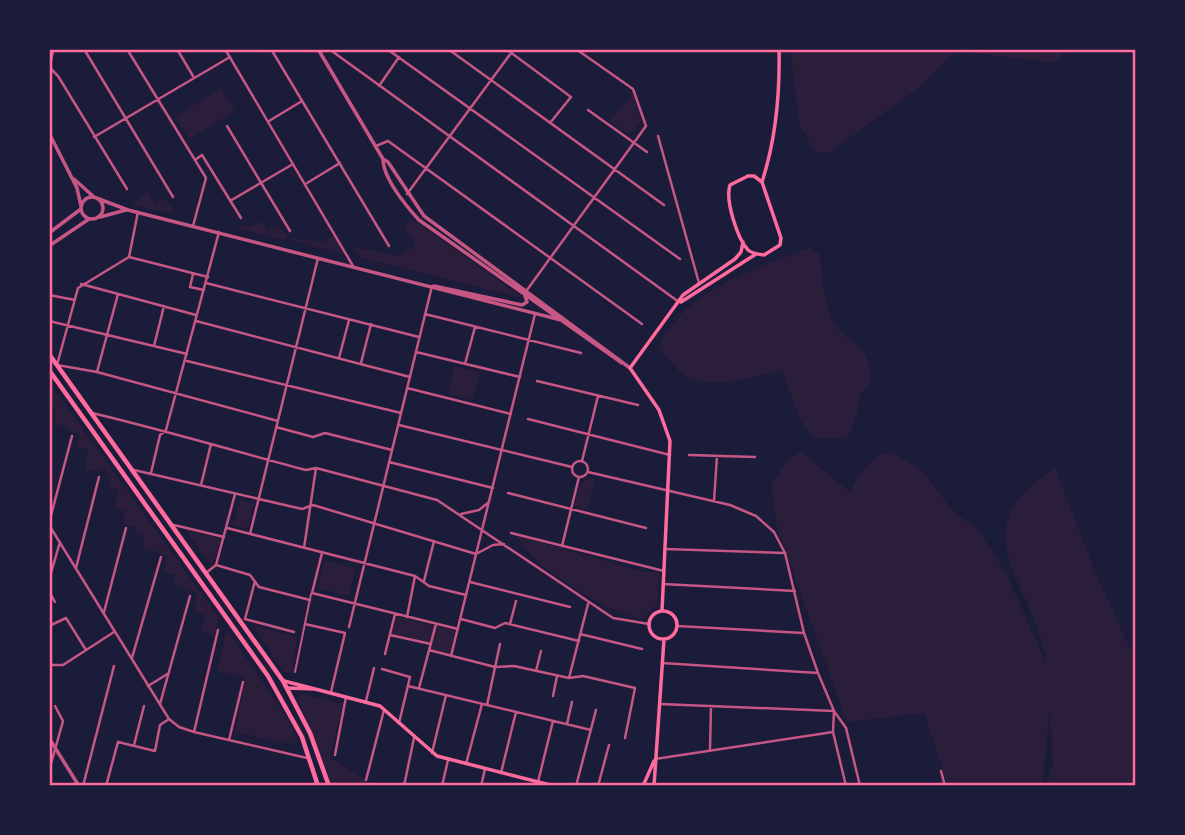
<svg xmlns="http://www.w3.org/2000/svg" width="1185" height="835" font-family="Roboto,sans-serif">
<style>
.green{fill:#2a1e3b}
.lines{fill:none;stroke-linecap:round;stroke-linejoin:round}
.service{stroke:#c65784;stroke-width:2}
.minor{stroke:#c65784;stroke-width:2.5}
.tertiary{stroke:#c65784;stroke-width:3.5}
.secondary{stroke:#ff6b9d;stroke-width:3.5}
.primary{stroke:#ff6b9d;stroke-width:4.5}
.neatline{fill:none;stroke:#ff6b9d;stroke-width:2.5}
</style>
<rect width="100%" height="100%" fill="#1b1b3a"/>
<!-- green -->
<path class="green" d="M790,49H1066L1056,63L956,51L916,90L827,154L815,152L799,124Z
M221,88L235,111L189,139L175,117Z
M633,94L641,121L629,135L610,121Z
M148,192L155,204L164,198L172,208V214L135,206L133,203Z
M411,218L523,298L361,258L353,247L400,256L416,245L404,226Z
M260,221L268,231L277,226L288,236L285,240L240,229L242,224L250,227Z
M334,235L343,254L289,240L291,238L322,242Z
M810,248L820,255C822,275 823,297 831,316C843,347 874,339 870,384L860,394C858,410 856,423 847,437L815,439L801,421L782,371C752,376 707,394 680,372C672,365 666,355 659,347C683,290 757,268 810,248Z
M454,366L480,372L472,400L448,394Z
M49,382L219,618L214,637L202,632L205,615L194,611L197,593L173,583L175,575L164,573L167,556L143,547L144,535L136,532V527L123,523L124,511L114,508L118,490L109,487L110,477L104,469L99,472L85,469L88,450L76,447L80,435L54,422L55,410L49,408Z
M801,452L850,492C861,473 867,458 890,452L921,470L955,513L978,529L1006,573L1047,665C1036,584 955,531 1055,468L1097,576L1136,661V786H1046L1053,765L1050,708L1042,786H948L924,713L847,722L777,528L771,485L789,458Z
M590,478L595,479L587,510L574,506L580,484Z
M240,500L254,504L247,529L233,525Z
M186,530L221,539L212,567Z
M518,536L645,572H660L657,604L642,619C610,614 529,566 518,536Z
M325,560L356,568L349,596L317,588Z
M394,616L455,631L450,654L429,649L430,642L391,634Z
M252,624L297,637L293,673L283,672Z
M227,630L290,722L297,740L292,745L235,732L245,678L217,670Z
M301,694L343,703L330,758L370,782L384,786H332L297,698Z"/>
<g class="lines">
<!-- service -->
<path class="service" d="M295,672L311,594"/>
<!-- minor -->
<path class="minor" d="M84,49L173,197
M127,49L206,178L193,226
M177,49L193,76
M225,49L353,266
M271,49L389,246
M329,49L679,302
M387,49L680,259
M448,49L664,205
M506,49L571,97L550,123
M50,68L58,76L127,189
M379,86L399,57
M588,110L647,152
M269,121L302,101
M227,126L290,231
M658,136L699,283
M94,137L230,57
M376,146L388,141L642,324
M195,160L202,155L241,218
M307,183L340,163
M407,194L514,49
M230,201L293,164
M129,257L78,288L57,365L97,372L278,421
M129,257L208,277
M129,257L138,212
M193,274L190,287L204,290
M206,283L419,337
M81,284L196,315
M527,290L646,126L633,89L576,49
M49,295L75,300
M425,314L581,353
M49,321L187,354
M196,321L410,377
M154,346L164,306
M416,352L520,377
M339,358L349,320
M187,361L401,413
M361,363L371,324
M465,364L475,327
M97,372L118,294
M537,381L638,405
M407,388L511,414
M92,413C164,430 234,451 306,470L316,468L437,500L613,618L649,624
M528,419L670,455
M399,425L572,467
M276,427L313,437L325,433L392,450
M689,455L755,457
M572 469a8 8 0 1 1 16 0a8 8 0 1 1-16 0Z
M582,461L598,396
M389,462L493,488
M134,470L302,509L313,505L476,554L493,545L504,544
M588,472L730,505L756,516L774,532L785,553L804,633L818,673L834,711L846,728L860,786
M151,473L160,435L166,430L219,232
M201,485L211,444
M508,493L646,528
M714,501L717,456
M461,514L479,510L489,502
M49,523L72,436
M49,525L169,719L179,727L194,732L307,758
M174,525L224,537
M227,528L415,576L429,586L466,595
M511,533L664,571
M250,534L318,258
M562,546L579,477
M304,548L316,468
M665,549L784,553
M322,553L312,593L458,629
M216,565L250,575L259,587L310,600
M76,568L99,477
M206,573L216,565L235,494
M49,580L60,542
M424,581L434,541
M470,582L570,607
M663,584L795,591
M49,591L55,602
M104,612L126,528
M407,617L415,576
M245,619L294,632
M245,619L255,581
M461,619L495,628L505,623L579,641
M305,624L345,633L331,692
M510,624L516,601
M49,626L66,618L86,650
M677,626L803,633
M349,627L432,286
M580,634L642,649
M390,635L431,644
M429,650L495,667L514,666L569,678L583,676L635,688L625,738
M385,654L395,614
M451,656L535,314
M132,658L161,557
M49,661L52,665H63L114,632
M662,663L818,673
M382,669L410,677L399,723
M536,671L541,651
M569,678L588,604
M148,686L169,673
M408,686L591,730
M419,688L436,624
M553,696L557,676
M366,701L374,668
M160,704L190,596
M660,704L834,711
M487,705L500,644
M834,711L833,732L846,786
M567,724L572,702
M194,732L218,630
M229,740L243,682
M134,745L144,706
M710,750L711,706
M432,753L446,695
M335,755L346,697
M655,759L833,732
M466,764L482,704
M49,771L63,721L55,706
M941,771L945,786
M501,773L516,712
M366,780L384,710
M538,782L553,721
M83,786L114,666
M106,786L118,742L155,751L160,725L169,719
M404,786L414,738
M442,786L448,760
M481,786L485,769
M576,786L596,710
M598,786L609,745"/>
<!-- tertiary -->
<path class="tertiary" d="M318,49L383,159L388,162L424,216L630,368
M49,67L53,49
M49,133L77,188L81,206
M383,159C383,178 406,206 419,220L622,363
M74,179L94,197
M81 208a11 11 0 1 1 22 0a11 11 0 1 1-22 0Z
M99,199L128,210L561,320
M100,217L126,210
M49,233L81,209
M49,246L89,219
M434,286L522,305L527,302L525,296
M49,738L79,786"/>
<!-- secondary -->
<path class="secondary" d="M748,176H754L762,182L781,238L780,245L764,255C758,254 753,254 748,250C737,238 725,200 730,185Z
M762,182C776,139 780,94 779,49
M681,302L756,254
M662,611L670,441L659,410L630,368L683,295L735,259L741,252L743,242
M649 625a14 14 0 1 1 28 0a14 14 0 1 1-28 0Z
M284,681L315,689L287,688
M315,689L380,706L437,756L554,786
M643,786L654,761
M654,786L664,639"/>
<!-- primary -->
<path class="primary" d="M49,354L283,681L310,733L329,786
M49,370L268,676L302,737L318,786"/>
</g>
<!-- border -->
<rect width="1185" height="835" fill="none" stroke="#1b1b3a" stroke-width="102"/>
<rect x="51" y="51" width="1083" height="733" class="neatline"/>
</svg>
